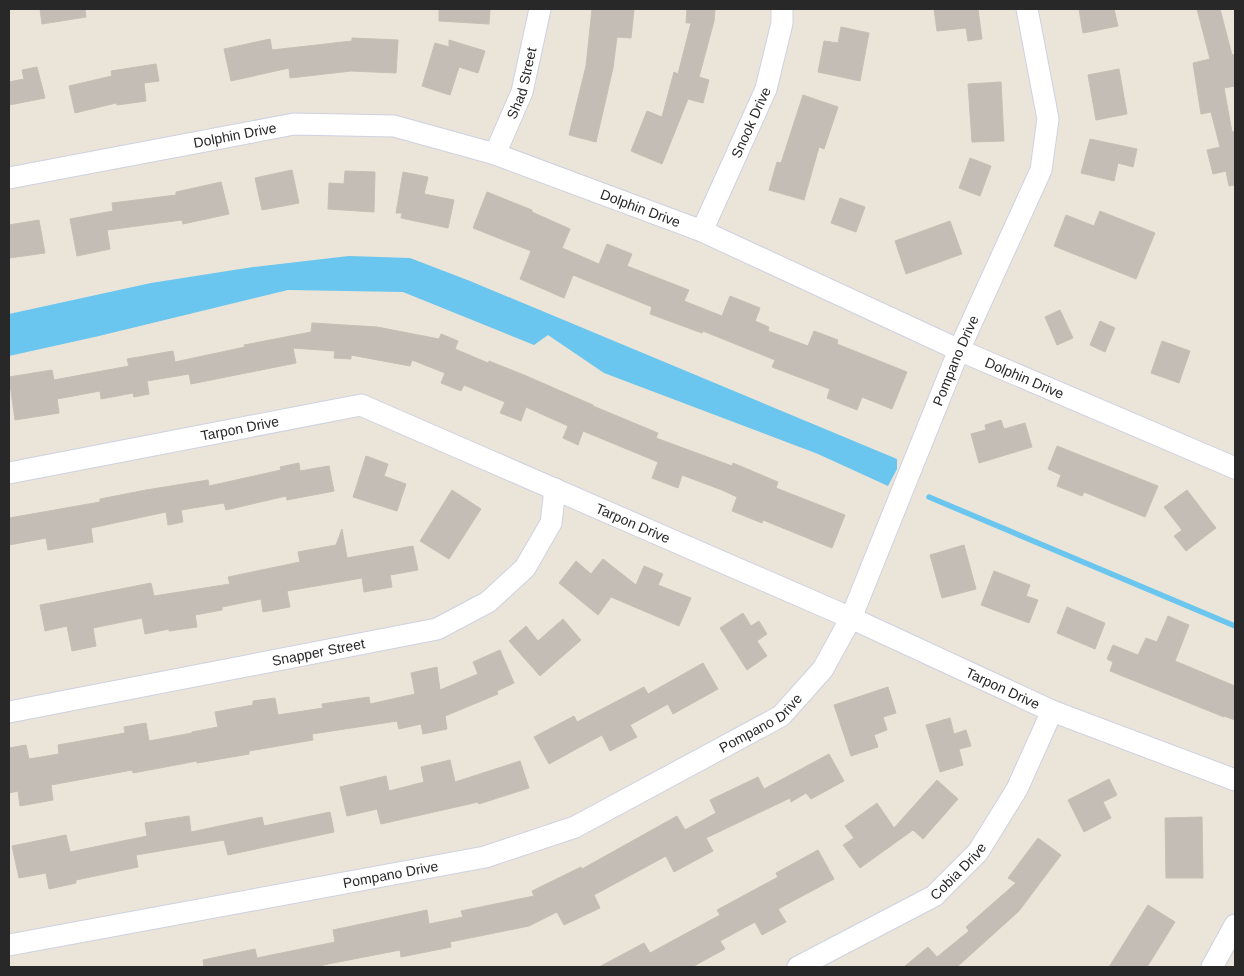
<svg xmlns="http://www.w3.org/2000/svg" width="1244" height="976" font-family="Arial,sans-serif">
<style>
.water{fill:#6ac6ee}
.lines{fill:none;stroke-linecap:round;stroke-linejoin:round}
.stream{stroke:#6ac6ee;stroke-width:5.5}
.building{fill:#c3bdb6;stroke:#c5c0b3}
.minor-casing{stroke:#ced1e1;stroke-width:23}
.minor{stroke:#fff;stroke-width:21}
.labels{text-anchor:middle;stroke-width:4;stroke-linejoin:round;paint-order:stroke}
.street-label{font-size:14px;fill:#282828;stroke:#fff}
</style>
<rect width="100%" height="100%" fill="#eae4d9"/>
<!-- water -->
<path class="water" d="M349,256L410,258L470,281L897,459V469L888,486L818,454L604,373L548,335L534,345L403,292L288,290L99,336L9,356V314L151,283L253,267Z"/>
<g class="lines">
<!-- stream -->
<path class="stream" d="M929,497L1235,626"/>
</g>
<!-- building -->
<path class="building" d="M40,9H85L86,17L42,24Z
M439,9H490L489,24L439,21Z
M592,9L634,10L631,38L617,37L613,68L596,142L569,135L586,66Z
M687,9H715L714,21L699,77L709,80L703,103L688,99L662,164L631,151L647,111L662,117L674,72L678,74L691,23H686Z
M934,9H978L982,39L968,41L966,28L937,31Z
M1079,9H1114L1118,26L1083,33Z
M1197,9H1220L1232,55L1235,54V86L1224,88L1232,132L1235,131V185L1229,186L1226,171L1213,174L1207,150L1220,147L1211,112L1201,114L1193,63L1210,59Z
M841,27L869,33L860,81L818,72L824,41L838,43Z
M352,38L398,40L396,73L351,71L290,78L289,68L231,81L224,49L270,39L272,50L352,41Z
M449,40L485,51L478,73L459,67L450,95L422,86L435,43L449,47Z
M156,64L159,81L144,83L146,101L117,105L116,103L75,113L69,86L112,76L111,71Z
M37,67L45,98L9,105V82L24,79L22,70Z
M1119,69L1127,114L1096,120L1088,75Z
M1001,82L1004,141L972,142L968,84Z
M803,95L838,107L824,149L819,147L804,200L769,190L777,162L781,163Z
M1090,139L1137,149L1133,167L1118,163L1114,181L1081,173Z
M970,158L991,166L980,196L959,188Z
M292,170L299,203L262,210L255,178Z
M345,171L375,172L374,212L328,209L329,183L344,184Z
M403,172L428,177L424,194L454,200L448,228L401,218L402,213H396Z
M221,182L229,214L183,224L182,220L107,230L110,249L77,256L70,219L113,211L112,203L176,195V192Z
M487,192L532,210V212L570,229L562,248L599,264L607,244L632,254L627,266L689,290L684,301L722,316L730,296L760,308L755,321L769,327L768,331L808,346L814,331L838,340L837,344L907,372L892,409L862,397L857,410L827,398L830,389L772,367L775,360L703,331L702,333L650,314L652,307L573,275L564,298L520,279L531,251L473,228Z
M840,198L865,207L856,232L831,223Z
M1100,211L1155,233L1136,279L1054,246L1066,215L1094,226Z
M39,220L45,253L9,258V225Z
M950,221L962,254L906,274L895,241Z
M1060,310L1073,338L1057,345L1045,317Z
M1100,321L1115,328L1105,352L1090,345Z
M312,323L377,327L439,339L441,334L458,341L455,349L488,363L489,361L524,375L593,405V406L658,433L656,438L732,466L733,463L778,482L776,488L845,515L832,548L763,520L762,523L732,511L737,497L722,490L682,475L678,488L652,478L658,462L583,431L578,445L563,438L568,426L526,407L521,421L500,413L505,402L464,385L461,391L441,383L445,373L412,360L410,366L351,355V359L334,358L335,351L293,348L296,363L191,384L189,374L147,381L149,394L134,397L133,393L101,399L100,391L57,399L59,413L15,420L9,377L52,370L54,380L129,366L127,359L173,351L175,362L245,347L244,345L311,332Z
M1162,341L1190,351L1179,383L1151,373Z
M1001,420L1004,429L1025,423L1032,447L979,463L971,434L986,430L985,425Z
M1057,446L1158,486L1145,517L1084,492L1082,496L1057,486L1061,475L1048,469Z
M366,456L388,464L384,476L406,484L397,511L353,497Z
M299,463L300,471L329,466L334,491L287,500L286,496L226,510L224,503L181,510L183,522L168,525L166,512L91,528L93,542L48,550L46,538L9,545V518L100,502V499L146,490L208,480L209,486L281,470L280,467Z
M452,490L481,509L449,559L420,541Z
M1187,490L1216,528L1186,551L1174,536L1182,530L1164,507Z
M342,529L347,558L413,546L418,570L390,575L392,587L364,592L362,578L287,591L290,607L263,612L261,599L222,607V610L195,615L197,627L169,631V629L145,634L142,618L93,628L96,646L72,651L67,626L45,631L40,605L151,583L154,596L230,584L228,577L300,562L298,552L336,545Z
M964,545L976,589L942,598L930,555Z
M603,559L636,585L644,566L663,574L658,585L691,598L679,626L611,597L598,615L559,583L576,561L591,574Z
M994,571L1030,585L1026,596L1038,600L1029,623L981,605Z
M1067,607L1105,623L1095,649L1057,633Z
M743,613L751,626L759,621L767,634L757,641L767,656L747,670L720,628Z
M1168,616L1189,625L1175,661L1235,686V720L1224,716V717L1110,671L1113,662L1107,659L1113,645L1138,655L1146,638L1157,642Z
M563,619L581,640L540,676L509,641L526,626L538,641Z
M500,650L514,683L497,691L498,694L445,716L447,729L423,734L421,724L399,729L397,721L312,734L313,740L249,751V754L197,763V761L133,773L132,770L51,785L53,800L20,806L18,791L9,793V748L26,745L29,759L59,754L58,745L125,733L124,727L146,723L149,741L192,733V732L218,727L215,712L253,705V701L275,698L278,715L323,708L322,704L369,697L370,704L415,694L411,673L437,667L440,690L478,674L473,662Z
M703,663L718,689L673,714L668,704L630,725L637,737L610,751L602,735L549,764L534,737L574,716L577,722L644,687L648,694Z
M888,687L896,713L883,717L887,730L874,735L878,747L851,756L834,705Z
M950,718L954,734L966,730L971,746L959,749L963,765L940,772L926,725Z
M829,754L844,781L811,799L806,793L791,802L790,798L706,838L713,851L674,872L666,856L594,895L600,908L564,925L557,912L529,926L450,942L451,947L401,957L400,950L323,965V967H204L203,960L255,949L257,958L335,942L333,930L427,910L429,924L463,917L461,911L534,896L532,891L581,867L582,869L677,816L685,830L716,813L710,800L758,777L764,789Z
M450,760L455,782L520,761L529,788L479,804L478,802L381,824L377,809L347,816L340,787L386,776L389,791L424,782L421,767Z
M1109,779L1117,795L1103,802L1111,818L1084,832L1068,800Z
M937,780L958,799L923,839L913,830L860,868L843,845L854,838L845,826L877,803L894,828Z
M330,812L334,832L228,855L224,840L136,855L138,867L76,880V883L49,889L46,873L19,878L12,846L66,835L70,852L147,836L145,823L189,816L191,832L262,817L264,826Z
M1202,817L1203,878H1166L1165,818Z
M1038,838L1061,855L1019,911L957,967H904L928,947L937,957L969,931L966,927L1016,883L1008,878Z
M818,850L834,879L778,909L786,922L762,935L755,922L720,941L725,949L692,967H599L644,943L650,953L720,915L717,910L778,877L776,873Z
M1148,905L1175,922L1147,967H1109Z"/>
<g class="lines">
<!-- minor casing -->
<g class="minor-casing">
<g id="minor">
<path id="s1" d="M495,154L522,92L540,9"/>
<path id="s2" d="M9,178L294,124L394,126L495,154L702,231L959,350L1235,468"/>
<path id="s3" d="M702,231L766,89L782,23V9"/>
<path id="s4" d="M9,473L361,405L851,618L1052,711L1235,780"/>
<path id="s5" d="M9,712L437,629L488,602L525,568L551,523L555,489"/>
<path id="s6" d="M9,945L485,857L575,827L781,716L823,669L851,618L959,350L1041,170L1048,119L1027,9"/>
<path id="s7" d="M798,967L934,896L978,852L1017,789L1052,711"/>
<path d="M1212,967L1235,925"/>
</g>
</g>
<!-- minor -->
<use href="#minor" class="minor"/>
</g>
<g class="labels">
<!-- street labels -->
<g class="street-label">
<text dy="5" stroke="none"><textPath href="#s1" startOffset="76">Shad Street</textPath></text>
<text dy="5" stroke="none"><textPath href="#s3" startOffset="119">Snook Drive</textPath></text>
<text dy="5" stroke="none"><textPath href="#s2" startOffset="230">Dolphin Drive</textPath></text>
<text dy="5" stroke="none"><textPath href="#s2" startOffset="650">Dolphin Drive</textPath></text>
<text dy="5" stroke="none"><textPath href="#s6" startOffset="1212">Pompano Drive</textPath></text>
<text dy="5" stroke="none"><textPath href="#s2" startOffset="1070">Dolphin Drive</textPath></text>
<text dy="5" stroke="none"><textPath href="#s4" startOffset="235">Tarpon Drive</textPath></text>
<text dy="5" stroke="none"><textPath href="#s4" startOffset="655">Tarpon Drive</textPath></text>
<text dy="5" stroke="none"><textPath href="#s5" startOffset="315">Snapper Street</textPath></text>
<text dy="5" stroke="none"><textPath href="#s4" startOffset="1060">Tarpon Drive</textPath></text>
<text dy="5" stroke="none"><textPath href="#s6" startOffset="792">Pompano Drive</textPath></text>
<text dy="5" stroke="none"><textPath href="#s7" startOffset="188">Cobia Drive</textPath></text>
<text dy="5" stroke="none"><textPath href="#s6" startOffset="388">Pompano Drive</textPath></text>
</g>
</g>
<!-- border -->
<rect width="1244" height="976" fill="none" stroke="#282828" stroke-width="20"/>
</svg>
